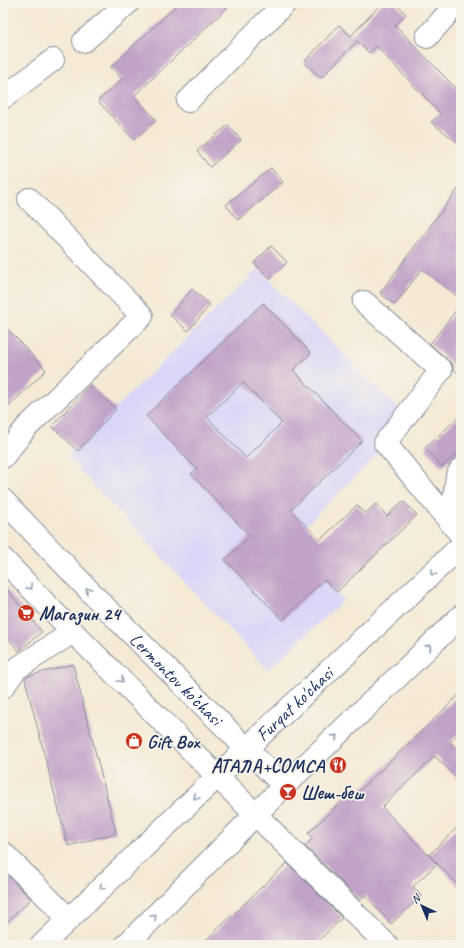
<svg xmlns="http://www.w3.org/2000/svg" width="464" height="948" font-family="Caveat,sans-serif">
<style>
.built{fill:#dad6f7}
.building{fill:#c1a3c7;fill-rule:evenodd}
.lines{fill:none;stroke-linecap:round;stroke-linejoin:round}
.minor-casing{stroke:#888c99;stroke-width:24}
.major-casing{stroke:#888c99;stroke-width:24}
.minor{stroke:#fff;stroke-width:22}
.major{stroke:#fff;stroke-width:22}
.oneway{stroke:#8d97ae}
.labels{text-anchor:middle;stroke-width:3.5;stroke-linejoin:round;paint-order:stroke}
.poi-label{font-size:19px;font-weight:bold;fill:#1b2f5e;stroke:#f7f3e8;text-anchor:start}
.street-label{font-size:19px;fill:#1b2f5e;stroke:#f7f3e8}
</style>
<rect width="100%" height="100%" fill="#f7f3e8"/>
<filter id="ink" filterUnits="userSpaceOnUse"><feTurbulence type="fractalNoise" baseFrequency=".025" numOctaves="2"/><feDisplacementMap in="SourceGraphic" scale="8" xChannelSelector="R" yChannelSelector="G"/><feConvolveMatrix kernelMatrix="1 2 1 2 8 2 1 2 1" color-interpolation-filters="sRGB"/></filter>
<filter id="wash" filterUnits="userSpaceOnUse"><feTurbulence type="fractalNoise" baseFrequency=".012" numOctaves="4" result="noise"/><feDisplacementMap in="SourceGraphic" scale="16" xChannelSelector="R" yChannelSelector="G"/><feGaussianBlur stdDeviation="0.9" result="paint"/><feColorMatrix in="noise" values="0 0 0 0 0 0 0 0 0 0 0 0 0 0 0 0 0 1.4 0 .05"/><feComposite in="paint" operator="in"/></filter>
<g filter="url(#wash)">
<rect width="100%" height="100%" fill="#f4e9d4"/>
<!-- built -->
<path class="built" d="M258,269L402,412L370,444L379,453L306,525L342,562L325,580L344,600L268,670L66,456Z"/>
<g id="blocks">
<!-- building -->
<path class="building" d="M179,3H232L134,96L156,120L134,140L98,101L122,79L111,67Z
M382,3H395L406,14L395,25L461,94V145L431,122L441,114L376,46L369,53L357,41L321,78L304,62L339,25L351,36Z
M228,125L241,140L210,167L197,151Z
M271,168L283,182L238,220L226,205Z
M461,185V299L422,269L395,305L380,293Z
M271,246L287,262L270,279L254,263Z
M192,289L210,305L188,331L170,315Z
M263,303L311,353L293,370L362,441L291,510L320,540L357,505L365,514L376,504L387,516L403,501L417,515L337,592L324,580L283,620L225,560L250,536L191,474L197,469L146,416ZM243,382L282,423L246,458L207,417Z
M461,304V375L453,369V365L449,361L430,344Z
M3,324L46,370L3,412Z
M90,385L116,409L78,451L52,426Z
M461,415V450L442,467L425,448Z
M3,585L42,632L19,651L3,632Z
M73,664L116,833L68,846L25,679L28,676Z
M461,693V731L450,742L461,753V783L435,756L382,807L437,864L413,886L421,896L391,924L365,895L360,900L305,846L313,838L308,833L352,791L355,795Z
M461,824V888L429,855Z
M287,863L342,918L314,945H201Z
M3,871L31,899L3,926Z"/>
</g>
</g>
<g filter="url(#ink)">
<use href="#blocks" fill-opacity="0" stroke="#888c99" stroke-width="1"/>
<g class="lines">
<!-- minor casing -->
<g class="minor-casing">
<path id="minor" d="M427,37L457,3
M84,41L128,3
M3,98L53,60
M188,101L285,3
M364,302L441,370L385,443L461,535
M3,457L26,428L142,316L29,199
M461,469L457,476L454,499L461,523
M3,687L16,669L73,632
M256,815L387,945
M3,853L69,919"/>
</g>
<!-- major casing -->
<g class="major-casing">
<g id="major">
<path id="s1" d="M3,500L103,605L284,786"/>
<path d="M3,559L73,632L256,815"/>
<path id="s2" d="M42,945L246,749L461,546"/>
<path d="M126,945L284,786L461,616"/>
</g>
</g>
<!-- minor -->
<use href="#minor" class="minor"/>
<!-- major -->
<use href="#major" class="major"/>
</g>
<!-- one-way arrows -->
<defs><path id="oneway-chevron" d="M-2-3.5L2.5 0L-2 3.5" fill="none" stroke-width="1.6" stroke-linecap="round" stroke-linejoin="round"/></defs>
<g class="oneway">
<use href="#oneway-chevron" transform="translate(433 573) rotate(137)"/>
<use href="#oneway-chevron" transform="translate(30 587) rotate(46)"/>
<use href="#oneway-chevron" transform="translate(88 590) rotate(-134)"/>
<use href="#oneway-chevron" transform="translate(429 647) rotate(-44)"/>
<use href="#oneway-chevron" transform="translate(121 680) rotate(45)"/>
<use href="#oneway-chevron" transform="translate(335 737) rotate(-44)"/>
<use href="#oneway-chevron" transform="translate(196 797) rotate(136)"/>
<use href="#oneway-chevron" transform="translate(102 887) rotate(136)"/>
<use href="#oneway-chevron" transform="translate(154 917) rotate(-45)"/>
</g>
</g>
<!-- icons -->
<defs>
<g id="supermarket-disc" transform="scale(0.9)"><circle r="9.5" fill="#c8321e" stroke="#f7f3e8"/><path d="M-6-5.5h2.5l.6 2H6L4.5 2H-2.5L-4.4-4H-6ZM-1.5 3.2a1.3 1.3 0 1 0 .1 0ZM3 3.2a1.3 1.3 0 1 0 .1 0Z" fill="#fff"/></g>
<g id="shop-disc" transform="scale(0.9)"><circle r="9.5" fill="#c8321e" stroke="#f7f3e8"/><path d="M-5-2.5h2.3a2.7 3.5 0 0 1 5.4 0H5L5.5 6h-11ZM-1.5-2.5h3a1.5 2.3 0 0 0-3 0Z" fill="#fff"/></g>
<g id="restaurant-disc" transform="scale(0.9)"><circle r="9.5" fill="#c8321e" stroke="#f7f3e8"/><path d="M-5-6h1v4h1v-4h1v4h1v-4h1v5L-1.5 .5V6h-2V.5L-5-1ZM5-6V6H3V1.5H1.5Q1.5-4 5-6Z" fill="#fff"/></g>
<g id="bar-disc" transform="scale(0.9)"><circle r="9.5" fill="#c8321e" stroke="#f7f3e8"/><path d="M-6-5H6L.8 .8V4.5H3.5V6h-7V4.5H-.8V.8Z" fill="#fff"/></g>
</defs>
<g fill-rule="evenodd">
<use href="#supermarket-disc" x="26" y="613"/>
<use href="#shop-disc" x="134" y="741"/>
<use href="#restaurant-disc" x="338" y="765"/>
<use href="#bar-disc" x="288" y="792"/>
</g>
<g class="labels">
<!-- poi labels -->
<g class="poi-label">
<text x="39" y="620">Магазин 24</text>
<text x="147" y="748">Gift Box</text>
<text x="325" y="772" text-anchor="end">АТАЛА+СОМСА</text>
<text x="301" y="799">Шеш-беш</text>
</g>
<!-- street labels -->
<g class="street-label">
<text dy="7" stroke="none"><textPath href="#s1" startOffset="249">Lermontov ko’chasi</textPath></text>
<text dy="7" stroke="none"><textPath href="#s2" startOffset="349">Furqat ko'chasi</textPath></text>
</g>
</g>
<!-- margin -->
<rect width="464" height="948" fill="none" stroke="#f7f3e8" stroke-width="16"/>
<!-- north arrow -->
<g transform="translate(422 906) rotate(316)" stroke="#f7f3e8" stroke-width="3" paint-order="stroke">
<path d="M0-3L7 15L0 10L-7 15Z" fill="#1b2f5e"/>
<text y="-6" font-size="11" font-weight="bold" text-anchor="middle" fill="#1b2f5e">N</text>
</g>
</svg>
